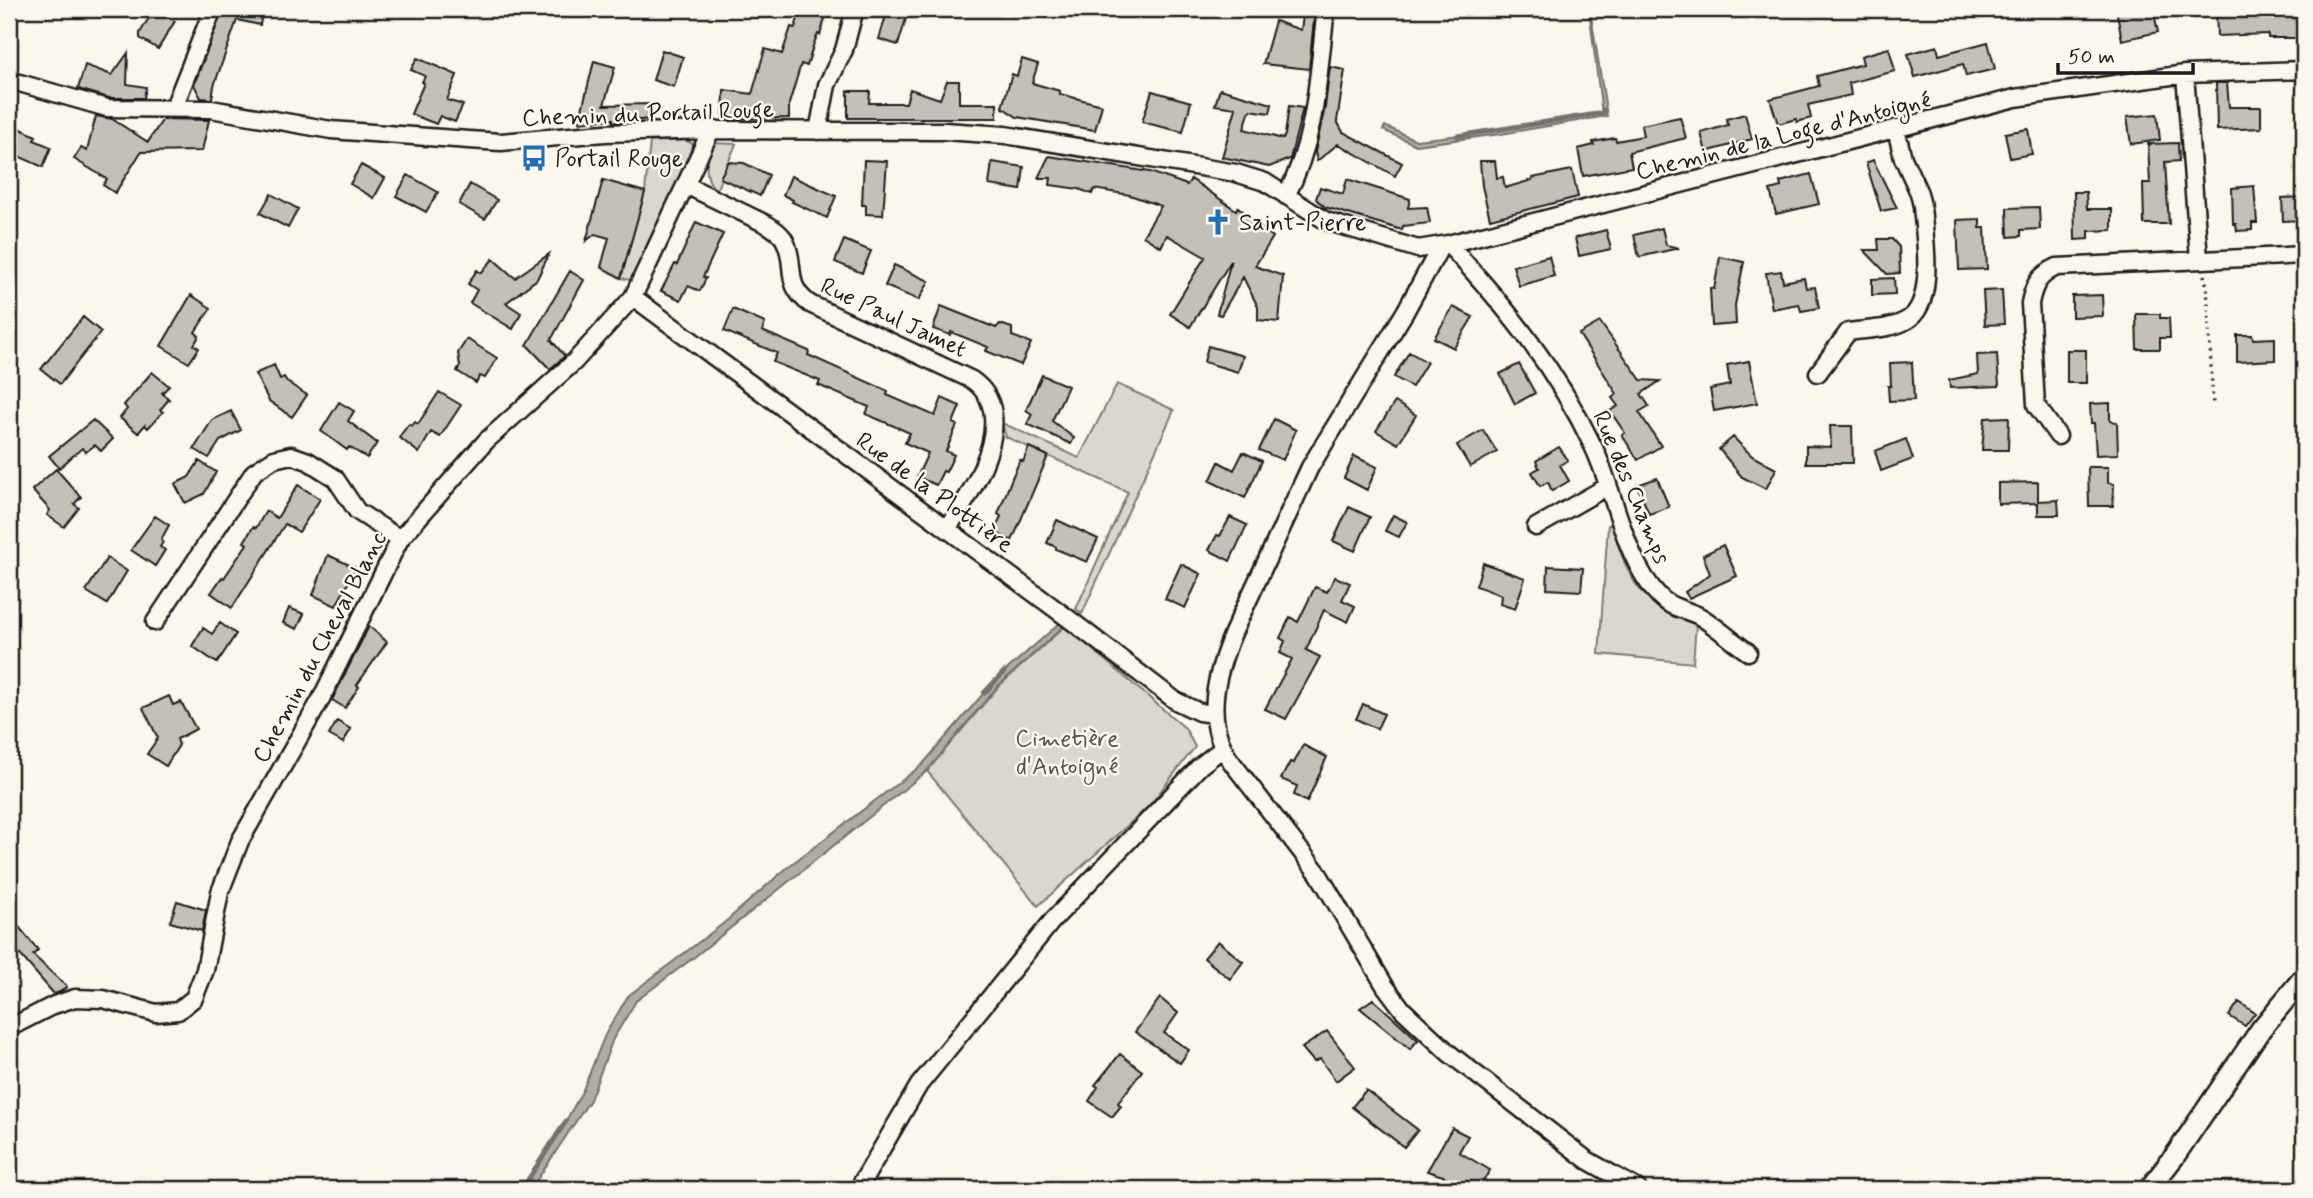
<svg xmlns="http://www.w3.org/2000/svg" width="2313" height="1198" font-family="Mynerve,sans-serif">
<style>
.green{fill:#dad7ce;stroke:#7b7a75;stroke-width:2}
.water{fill:#afaca5;stroke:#74726e;stroke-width:2}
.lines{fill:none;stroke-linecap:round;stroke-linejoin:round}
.stream{stroke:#74726e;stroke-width:5}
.building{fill:#c3c0b8;stroke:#1c1c1c;stroke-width:2}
.minor-casing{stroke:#1c1c1c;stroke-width:21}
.tertiary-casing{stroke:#1c1c1c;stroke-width:24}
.path{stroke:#1c1c1c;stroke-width:3.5;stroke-dasharray:2 5;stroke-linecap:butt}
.minor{stroke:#fbf7ec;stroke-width:16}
.tertiary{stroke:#fbf7ec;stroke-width:19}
.labels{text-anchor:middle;stroke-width:5;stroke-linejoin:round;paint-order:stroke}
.street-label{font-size:24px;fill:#1c1c1c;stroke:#fbf7ec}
.poi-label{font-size:24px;fill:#1c1c1c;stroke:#fbf7ec;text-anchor:start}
.park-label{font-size:24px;fill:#555451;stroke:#fbf7ec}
</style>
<rect width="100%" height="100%" fill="#fbf7ec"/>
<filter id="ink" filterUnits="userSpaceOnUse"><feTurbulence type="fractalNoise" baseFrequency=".0143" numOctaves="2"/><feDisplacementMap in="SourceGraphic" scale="14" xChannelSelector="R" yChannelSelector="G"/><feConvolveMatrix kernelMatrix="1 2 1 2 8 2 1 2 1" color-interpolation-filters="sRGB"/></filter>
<g filter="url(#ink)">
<!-- green -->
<path class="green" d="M685,140L693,144L694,150L636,276L630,280L621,278L645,192L650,142Z
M713,143L736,144L716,191C702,176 706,160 713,143Z
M1117,384L1174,410L1082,614L1076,609L1128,492L1006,437L1002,423L1079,458Z
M1608,525H1612C1628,579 1639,606 1696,624L1693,663L1599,654Z
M1065,626L1185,728L1195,747L1149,806L1038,906L927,771L998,687Z"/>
<!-- water -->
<path class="water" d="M1589,9H1590L1607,116L1501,134L1416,145L1383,130L1385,126L1416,140L1478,133L1602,114Z
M1061,622L1065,625L996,688L927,771L693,958L636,1001L613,1039L590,1100L531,1189H522L555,1140L582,1092L605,1035L628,996L724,923L789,866L922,765L995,680Z"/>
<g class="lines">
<!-- stream -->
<path class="stream" d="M1457,136L1603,113V110
M984,693L1004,672
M522,1189L566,1121"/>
</g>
<!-- building -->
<path class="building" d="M154,9L175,21L158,49L140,38V33Z
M223,9H263L260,25L237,20L214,86L212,99L201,98L194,85Z
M801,9H828L820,35L818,34L814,43L807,66L801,64L789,104V118L723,119L724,90L752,94L765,49L782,54L791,27L795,28Z
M885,9H904L906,19L898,45L879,39L885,19Z
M1304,9H1315L1309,69L1263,64L1275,21L1301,30Z
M2116,9H2153L2158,32L2122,40Z
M2216,9H2249V16L2296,15L2297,38H2268V34L2217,36Z
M1988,42L1995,69L1966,76L1963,64L1915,77L1908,54L1937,46L1939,55Z
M1889,48L1895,71L1849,83L1851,95L1808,105L1811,118L1797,122L1796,119L1778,124L1770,99L1819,86L1817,76L1863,64L1861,56Z
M662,50L683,57L674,87L653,80Z
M128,53L127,84L146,87L144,98H109L78,89L85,65L112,75Z
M417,58L457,75L447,100L463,105L455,122L440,116L436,124L411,114L424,83L422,82L425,76L411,70Z
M1022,59L1038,64L1032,83L1060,91V94L1102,105L1095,130L1017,117L1002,107L1012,74L1017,76Z
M594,61L615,67L604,105L651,104L652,119L613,122V119L579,122Z
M1330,67L1345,70L1337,121L1343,132L1402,163L1395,176L1338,144L1317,161L1315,152L1325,107Z
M947,81H959V103H997V118H848V91H870L869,103H906L910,89L940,99Z
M2216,83H2227L2229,107H2261V128L2217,130Z
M1220,89L1272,104L1270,113L1250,110L1244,129L1283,139L1285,135L1289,106L1303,108L1290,159L1269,167L1222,157L1236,108L1215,105Z
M1152,91L1191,102L1183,132L1142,122Z
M1745,114L1752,139L1706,152L1701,133L1728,125L1726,119Z
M2157,114L2160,140L2131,144L2127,117Z
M96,116L112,119L148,142L163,119L209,120L202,151L141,152L115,193L103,185L107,179L74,159L81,148L87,151Z
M1680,117L1686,138L1629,152L1632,167L1583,176L1578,149L1594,145L1593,142L1615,138L1616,141L1643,136L1641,125Z
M19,128L36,136L34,140L51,147L43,167L9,152Z
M2028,129L2032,154L2010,158L2005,133Z
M2178,143L2179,161L2165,162L2169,224H2144L2143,183H2150L2148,144Z
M1049,156L1150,172L1187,185L1191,179L1236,210L1238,207L1249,216L1248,218L1273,237L1255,266L1283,276L1279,322L1258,320V307L1243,277L1221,315L1217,314L1231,261L1190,327L1170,314L1205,257L1167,235L1161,247L1143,236L1161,206L1130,195L1094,189L1092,194L1079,189L1050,185L1051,178H1038Z
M864,160L887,161L883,215L866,214V205H862Z
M1873,160L1897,208L1881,211L1866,163Z
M1480,161H1495L1497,178L1503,177L1505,188L1532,180V178L1572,170L1578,197L1490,219L1482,186Z
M728,162L744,163L769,175L760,196L720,178Z
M992,162L1024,167L1021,190L989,185Z
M361,165L385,178L374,198L350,184Z
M1811,174L1819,204L1776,214L1770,190L1781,187L1780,182Z
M408,175L438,192L426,212L396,196Z
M791,176L836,196L827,218L792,202L793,200L783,195Z
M1347,179L1410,199L1408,208L1427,207L1430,223L1403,226L1402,230L1325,207L1316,199L1320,187L1343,194Z
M603,180L645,192L621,278L601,267L609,238L595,234L586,241Z
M470,184L497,200L485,219L459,204Z
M2254,186L2257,223H2252V230L2237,231L2236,224H2233L2232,188Z
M2074,192H2086L2087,209H2112V230L2089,231V239L2075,240Z
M271,194L298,209L288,228L260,213Z
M2304,197V220L2283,221L2282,198Z
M2039,207L2040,229L2021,230V236L2008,237L2007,208Z
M1980,219V228H1985L1987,269L1959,270L1957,220Z
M696,222L723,234L703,277L706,278L700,291L688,286L681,300L661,291L675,264L677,265Z
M1662,228L1666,245L1679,248L1639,257L1634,235Z
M1606,230L1611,249L1579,256L1575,238Z
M1878,239H1892L1899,247L1900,273L1887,274L1864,250H1879Z
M844,240L871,251L862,273L835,262Z
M549,254L537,279L506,303L521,313L513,329L470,303L477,290L468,284L477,270L481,273L493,259L515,278Z
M1549,256L1554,276L1519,286L1513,266Z
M1720,257L1744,262L1735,305L1736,324L1712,326L1710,288L1714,289Z
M894,265L929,281L919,300L885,286Z
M570,271L584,280L551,340L565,356L550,369L527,345Z
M1781,271L1783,282L1804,278L1806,288L1815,287L1819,308L1801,311L1799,304L1772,309L1766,273Z
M1894,278L1895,294L1872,295V279Z
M2002,290L2004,324L1985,325L1983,291Z
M191,295L211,308L195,332L199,336L194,345L199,348L189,363L161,346Z
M2102,295L2103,316L2072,317V296Z
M941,306L996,328L1000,324L1012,328V336L1031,343L1021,365L986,351L988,347L951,332L950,335L933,329Z
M1453,307L1473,317L1454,348L1434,338Z
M733,309L765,323L762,331L809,351L808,355L888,391L887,395L935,416L942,398L960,406L953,423L957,425L946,451L954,455L946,472L943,471L936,485L917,477L928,453L905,443L910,433L866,414L869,407L818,385L820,381L773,362L777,353L724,331Z
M2136,314H2160V318H2169L2170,338H2160V349H2137Z
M83,317L101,332L60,384L41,369Z
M1600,322L1641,380L1660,381L1641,394L1649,406L1639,412L1661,446L1638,460L1622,435L1625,433L1610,411L1618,406L1612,398L1617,394L1579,334Z
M2237,335H2252L2253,339L2275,338V360L2237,362Z
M467,339L497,358L485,378L480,376L476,383L457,371L460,366L458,353Z
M1208,346L1243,356L1238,372L1204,362Z
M2067,350H2086V383H2067Z
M1409,352L1427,362L1412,387L1394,377Z
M1997,354L1999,386L1950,388L1949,380L1978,374L1977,355Z
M1749,361L1757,403L1714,411L1710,389L1730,385L1727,365Z
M1912,362L1914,400L1889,401L1888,386H1891L1890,363Z
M1519,364L1535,393L1515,404L1500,374Z
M274,365L280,379L284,377L287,382L307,395L292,417L269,401L255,374Z
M152,372L169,386L162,393L169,399L160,410L163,412L148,428L145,425L138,433L120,418L127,409L124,405Z
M1042,375L1068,386L1052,421L1074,438L1071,444L1027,424L1032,414L1026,410Z
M439,392L461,405L440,437L431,432L419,453L399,437L409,424L412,426L415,422L418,424Z
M339,402L354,411L348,421L377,443L367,458L349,447L347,450L321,431Z
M1395,402L1416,415L1398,444L1376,431Z
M2110,403V421L2117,422L2118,454L2096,455L2094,423H2091L2090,404Z
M231,411L241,430L220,441L209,458L194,449L212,420Z
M2009,417L2008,450H1982L1985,418Z
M1274,419L1296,430L1283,460L1259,450Z
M93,420L113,439L101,451L95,445L86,452L82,448L59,468L49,456Z
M1830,426H1852L1853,463H1806V446L1831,447Z
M1483,430L1497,452L1470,467L1457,445Z
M1733,437L1752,456L1776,469L1766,489L1742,477L1719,449Z
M1906,439L1913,459L1881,471L1875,451Z
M1029,447L1048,456L1012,541L994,532L1001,516L998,514L1012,478L1020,460L1023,462Z
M1559,447L1568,460L1560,465L1569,481L1552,491L1548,482L1540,486L1532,472L1539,468L1536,461Z
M1243,452L1262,461L1245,498L1210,481L1219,462L1234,470Z
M1354,456L1377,467L1367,490L1344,478Z
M199,461L216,472L204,494L185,503L175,484L189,477Z
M2088,467H2108V483L2114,484L2113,506H2089Z
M56,469L81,497L74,504L79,508L64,527L47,515L50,510L32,490Z
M1657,478L1669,507L1649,514L1637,485Z
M2038,482V501L2058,500L2059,515H2038V503L1998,504V483Z
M298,485L320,499L299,532L285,524L232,608L211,593L222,577L224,578L247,544L244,542L253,527L256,528L266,511L277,518Z
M1349,507L1370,517L1355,551L1333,541Z
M1393,515L1407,522L1399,537L1385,531Z
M155,516L169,525L161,540L163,542L160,547L165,550L155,566L131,550Z
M1230,517L1247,525L1230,561L1209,550L1217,535L1220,536Z
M1057,520L1098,539L1087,562L1056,549V547L1047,543Z
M1723,545L1737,576L1689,598L1685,592L1710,574L1703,555Z
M328,555L356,568L336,606L313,595Z
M107,558L127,571L107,604L86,591Z
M1483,563L1525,578L1515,609L1500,604L1501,595L1476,586Z
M1181,564L1201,574L1185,608L1165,599Z
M1548,566L1583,568L1581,591L1547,589Z
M1335,577L1350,583L1342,600L1355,606L1348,622L1324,610L1306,650L1320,657L1286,719L1265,709L1292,659L1280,653L1285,641L1280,638L1290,617L1298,622L1315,587L1327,592Z
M289,608L304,614L297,629L283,623Z
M220,623L236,634L217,663L192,646L203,628L212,634Z
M369,626L387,642L357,685L359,687L345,708L332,700Z
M169,696L173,705L181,702L196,729L177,739L179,745L166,766L147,754L158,738L143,708Z
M1363,704L1384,714L1377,729L1356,719Z
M337,721L351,729L343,743L329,735Z
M1303,745L1327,757L1307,802L1294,795L1297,786L1281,779L1290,762L1294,763Z
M177,901L206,910L202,931L170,922Z
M9,915L38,950L33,955L67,987L60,992L54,994L9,942Z
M1218,941L1243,962L1230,979L1204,958Z
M1160,998L1178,1013L1164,1033L1189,1050L1180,1063L1135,1032Z
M1373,999L1418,1040L1410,1049L1360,1008Z
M2239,1002L2255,1013L2245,1026L2229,1016Z
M1327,1031L1355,1067L1336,1081L1320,1059L1314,1062L1302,1048Z
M1120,1054L1142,1071L1118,1103L1121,1106L1112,1117L1089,1101L1098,1087L1095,1085Z
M1366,1090L1418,1130L1404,1147L1352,1107Z
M1452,1128L1468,1136L1459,1152L1490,1170L1478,1189H1466L1443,1176L1427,1171Z"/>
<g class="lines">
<!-- minor casing -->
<g class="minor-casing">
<path id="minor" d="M2185,74L2199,259
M9,80L107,108L211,109L331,130L469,140L501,142L605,133L711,130L944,131L1005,135L1236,173L1265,182L1326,221L1418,249L1448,244L2015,98L2185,74L2304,70
M174,107L213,9
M818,131L827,85L844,50L855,9
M686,185L768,225C774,229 782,234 785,241C797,265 783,285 810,304L972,380C1022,415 972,493 947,529
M1286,196C1317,138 1318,73 1326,9
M1448,244C1505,305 1557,370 1593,446C1615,491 1624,560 1659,596C1671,609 1687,609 1701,617C1717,627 1732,641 1748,652
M1441,246L1405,312L1310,467L1233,633C1216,674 1203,720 1230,760L1318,873L1385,986L1403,1010L1450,1054L1587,1160L1638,1189
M633,297L1069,619L1176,701L1199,712L1214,714
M1818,373L1848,332C1867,329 1890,330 1907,320C1937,303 1924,235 1922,206L1919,193L1903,158L1896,129
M2058,436L2036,405L2030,303C2034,284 2039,275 2057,267L2304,255
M1536,527L1608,486
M155,622L254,472L274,459L291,455L308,461L335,478L357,511L400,539
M9,1028L54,1005L75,998L103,999L156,1013L178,1011L194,998L205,970L220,892L240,841L320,701L400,539L486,441L574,362L633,297L711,130
M858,1189L919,1085L1053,920L1200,766L1223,748"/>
</g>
<!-- tertiary casing -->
<g class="tertiary-casing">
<path id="tertiary" d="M2149,1189L2174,1157L2261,1029L2304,977"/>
</g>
<!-- path -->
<path class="path" d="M2204,275L2207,286L2213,407"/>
<!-- minor -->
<use href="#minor" class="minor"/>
<!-- tertiary -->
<use href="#tertiary" class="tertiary"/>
</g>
</g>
<!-- icons -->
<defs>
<g id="bus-bare" transform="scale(2.1)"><path d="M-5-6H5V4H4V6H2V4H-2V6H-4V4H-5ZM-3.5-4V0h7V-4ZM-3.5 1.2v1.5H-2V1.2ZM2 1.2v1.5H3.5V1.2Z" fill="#1f6fb2" stroke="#fbf7ec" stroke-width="2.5" paint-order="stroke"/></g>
<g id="church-bare" transform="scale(2.1)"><path d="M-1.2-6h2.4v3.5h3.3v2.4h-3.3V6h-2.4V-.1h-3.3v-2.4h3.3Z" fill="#1f6fb2" stroke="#fbf7ec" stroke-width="2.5" paint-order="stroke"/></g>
</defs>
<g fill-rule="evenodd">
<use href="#bus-bare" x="534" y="158"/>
<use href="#church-bare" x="1218" y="222"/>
</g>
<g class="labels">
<!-- street labels -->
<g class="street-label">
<text transform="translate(648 113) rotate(-2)" y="8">Chemin du Portail Rouge</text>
<text transform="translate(1783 135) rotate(-14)" y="8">Chemin de la Loge d'Antoigné</text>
<text transform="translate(894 317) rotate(25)" y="8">Rue Paul Jamet</text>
<text transform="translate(1632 487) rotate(67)" y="8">Rue des Champs</text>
<text transform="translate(935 492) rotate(36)" y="8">Rue de la Plottière</text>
<text transform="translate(319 647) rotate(-62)" y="8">Chemin du Cheval Blanc</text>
</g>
<!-- poi labels -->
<g class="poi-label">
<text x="555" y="166">Portail Rouge</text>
<text x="1239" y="230">Saint-Pierre</text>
</g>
<!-- park labels -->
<g class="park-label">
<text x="1067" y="746">Cimetière<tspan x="1067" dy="28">d'Antoigné</tspan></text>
</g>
</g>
<!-- margin -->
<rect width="2313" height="1198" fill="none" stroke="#fbf7ec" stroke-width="35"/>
<rect x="18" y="18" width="2278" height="1163" fill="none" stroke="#1c1c1c" stroke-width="2.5" filter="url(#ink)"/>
<!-- scale -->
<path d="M2058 63v10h135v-10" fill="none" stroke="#1c1c1c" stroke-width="3.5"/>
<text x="2068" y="63" font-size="21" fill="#1c1c1c" stroke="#fbf7ec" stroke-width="5" paint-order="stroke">50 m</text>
</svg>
